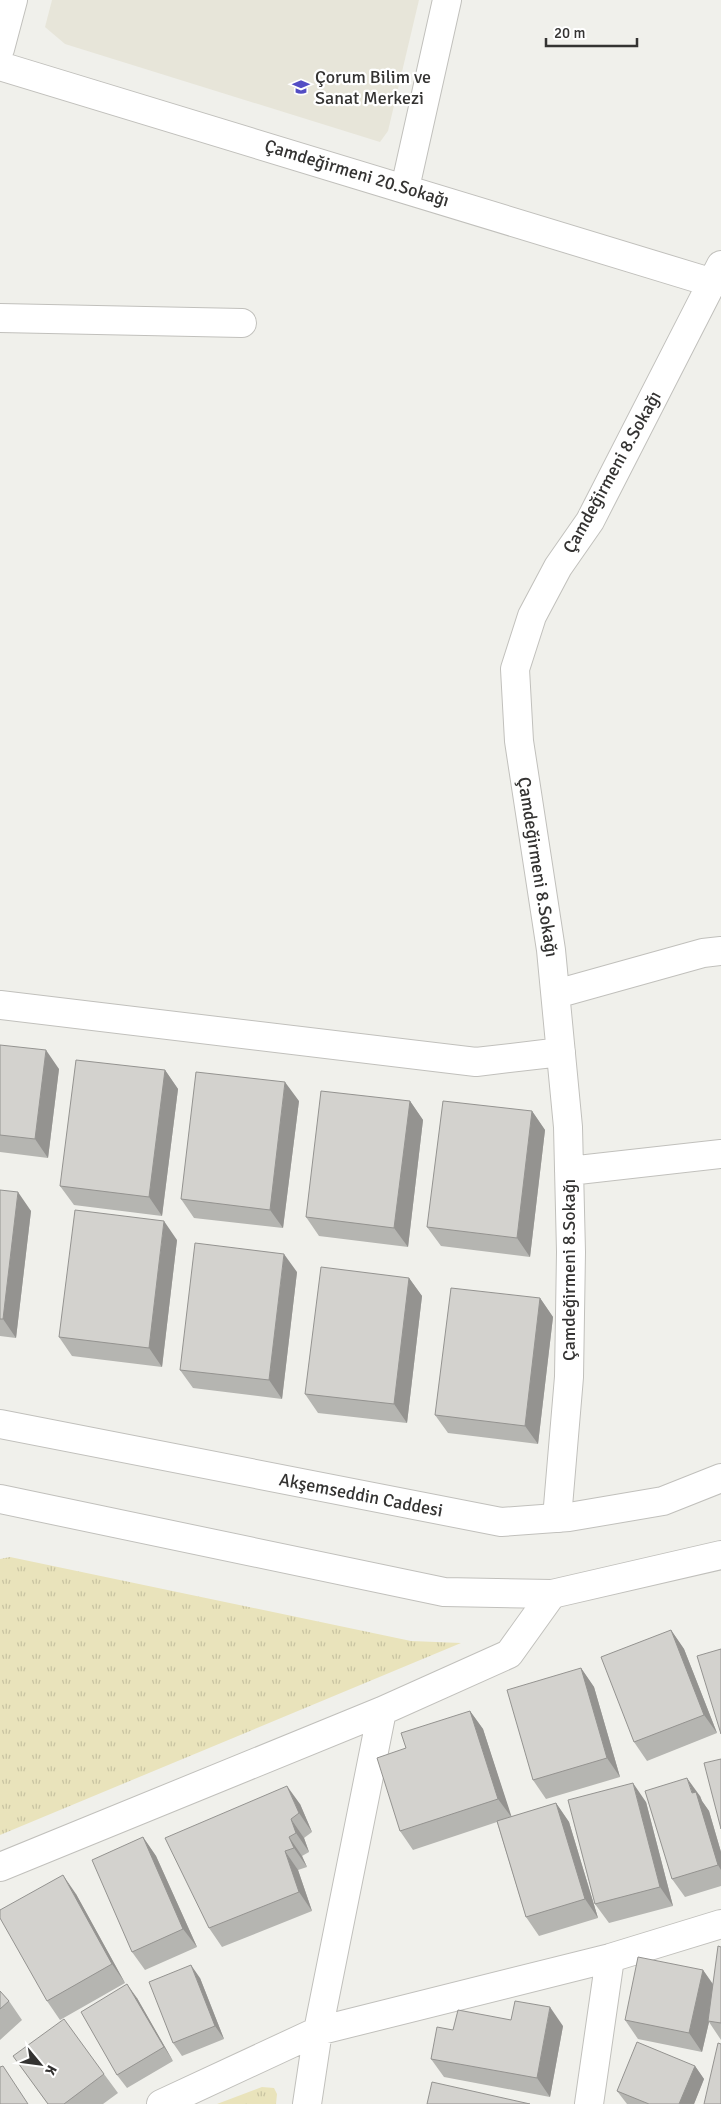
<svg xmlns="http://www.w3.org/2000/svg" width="721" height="2104" font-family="Signika,sans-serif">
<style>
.built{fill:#e7e5d9}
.grass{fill:url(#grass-tufts)}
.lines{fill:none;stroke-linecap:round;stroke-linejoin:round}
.street-casing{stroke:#c1c0bc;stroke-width:30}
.secondary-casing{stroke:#c1c0bc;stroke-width:30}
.street{stroke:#fff;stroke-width:28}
.secondary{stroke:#fff;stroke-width:28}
.wall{fill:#b5b5b1}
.shaded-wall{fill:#949390}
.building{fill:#d3d2ce;stroke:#949390}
.labels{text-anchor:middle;stroke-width:4.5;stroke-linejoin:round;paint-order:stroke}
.poi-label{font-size:18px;fill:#343332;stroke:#fff;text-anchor:start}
.street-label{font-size:18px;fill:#343332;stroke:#fff}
</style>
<defs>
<pattern id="grass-tufts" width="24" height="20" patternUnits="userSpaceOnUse" patternTransform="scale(1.25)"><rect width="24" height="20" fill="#e9e3bb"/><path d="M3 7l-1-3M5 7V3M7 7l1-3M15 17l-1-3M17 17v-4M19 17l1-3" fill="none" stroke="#c8c3a1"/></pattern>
</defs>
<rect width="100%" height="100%" fill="#f0f0eb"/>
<!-- built -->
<path class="built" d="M52,0H419L388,131L380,142L65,44L45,27Z"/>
<!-- grass -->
<path class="grass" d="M10,1557L411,1641L461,1643L0,1835V1559Z
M262,2087L274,2088L277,2094L276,2104H217Z"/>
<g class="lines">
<!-- street casing -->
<g class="street-casing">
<path id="street" d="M0,49L13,0
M0,66L713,283
M405,188L447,0
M0,318L242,323
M556,994L703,953L721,951
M0,1005L476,1062L561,1052
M569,1171L721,1154
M557,1518L569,1377L571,1252L568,1127L551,950L519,741L515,669L532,616L558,567L590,521L721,265
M0,1867L382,1711L509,1654L552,1594
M161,2104L318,2031L610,1958L721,1924
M307,2104L318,2031L382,1711
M589,2104L610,1958"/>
</g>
<!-- secondary casing -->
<g class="secondary-casing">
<path id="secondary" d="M0,1424L501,1522L569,1517L663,1501L721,1478
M0,1499L444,1592L552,1594L721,1555"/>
</g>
<!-- street -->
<use href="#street" class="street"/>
<!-- secondary -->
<use href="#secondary" class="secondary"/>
</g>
<!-- wall -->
<path class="wall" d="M0,1045L59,1069L48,1158L0,1152Z
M165,1070L178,1089L162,1216L74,1205L60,1186Z
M299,1101L283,1228L194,1218L181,1199Z
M410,1101L423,1120L408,1247L319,1236L306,1217Z
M532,1111L545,1130L530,1257L441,1246L427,1227Z
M0,1190L31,1211L16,1338L0,1336Z
M177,1240L162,1367L72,1356L59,1337Z
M297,1272L282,1399L193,1388L180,1370Z
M409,1278L422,1296L407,1423L318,1413L305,1394Z
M540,1298L553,1317L538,1444L448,1433L435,1415Z
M671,1630L684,1649L717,1733L647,1761L634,1742Z
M581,1668L594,1687L620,1777L546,1799L533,1780Z
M470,1711L483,1729L511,1817L556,1803L569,1822L598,1918L539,1936L526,1917L497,1822L413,1850L400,1831L406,1748Z
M700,1796L702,1801L709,1811L721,1852V1886L685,1897L672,1879Z
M646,1802L673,1906L609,1923L595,1904Z
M300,1804L312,1832L304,1838L309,1852L302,1856L307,1867L298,1870L312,1911L222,1947L209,1928Z
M143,1837L156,1856L197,1947L145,1970L132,1952Z
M76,1894L125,1983L60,2020L47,2001Z
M721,1947V2040L709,2022L702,2052L638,2039L625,2020L703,1970L713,1984Z
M200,1978L224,2039L182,2056L173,2043Z
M0,1991L9,2001L22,2020L0,2040Z
M137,1998L173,2061L127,2088L117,2075Z
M511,2020L563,2026L550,2097L444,2077L431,2059L453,2030Z
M13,2056L104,2074L118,2093L103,2104H48Z
M695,2066L704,2079L694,2104H627L617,2091Z"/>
<!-- shaded-wall -->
<path class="shaded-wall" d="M46,1050L59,1069L48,1158L35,1139Z
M165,1070L178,1089L162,1216L149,1197Z
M285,1082L299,1101L283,1228L270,1210Z
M410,1101L423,1120L408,1247L394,1228Z
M532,1111L545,1130L530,1257L517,1238Z
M18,1192L31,1211L16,1338L3,1319Z
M164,1221L177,1240L162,1367L149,1348Z
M284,1254L297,1272L282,1399L269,1380Z
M409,1278L422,1296L407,1423L394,1404Z
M540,1298L553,1317L538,1444L525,1426Z
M671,1630L684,1649L717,1733L704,1715Z
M581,1668L594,1687L620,1777L607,1758Z
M470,1711L483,1729L512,1818L498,1799Z
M687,1778L700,1796L702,1801L709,1811L721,1852V1870L718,1865Z
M633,1783L646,1802L673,1906L660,1887Z
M287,1786L300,1804L312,1832L299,1813Z
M556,1803L569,1822L598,1918L585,1899Z
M291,1819L304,1838L309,1852L296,1833Z
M143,1837L156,1856L197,1947L183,1929Z
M289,1837L302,1856L307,1867L294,1848Z
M285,1851L298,1870L312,1911L299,1892Z
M63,1875L76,1894L125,1983L112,1964Z
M191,1965L200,1978L224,2039L215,2026Z
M703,1970L716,1989L708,2021L709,2022L702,2052L689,2033Z
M127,1984L137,1998L173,2061L164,2047Z
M550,2007L563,2026L550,2097L537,2078Z
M695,2066L704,2079L694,2104H679Z"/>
<!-- building -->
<path class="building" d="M0,1045L46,1050L35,1139L0,1135Z
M76,1060L165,1070L149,1197L60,1186Z
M196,1072L285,1082L270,1210L181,1199Z
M321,1091L410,1101L394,1228L306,1217Z
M443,1101L532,1111L517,1238L427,1227Z
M0,1190L18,1192L3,1319H0Z
M75,1210L164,1221L149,1348L59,1337Z
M195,1243L284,1254L269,1380L180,1370Z
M321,1267L409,1278L394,1404L305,1394Z
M451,1288L540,1298L525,1426L435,1415Z
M671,1630L704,1715L634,1742L601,1657Z
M721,1649V1734L697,1656Z
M581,1668L607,1758L533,1780L507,1690Z
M470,1711L498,1799L400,1831L377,1758L406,1748L401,1733Z
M721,1759V1829L704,1763Z
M687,1778L692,1793L696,1792L718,1865L672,1879L645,1791Z
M633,1783L660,1887L595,1904L568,1800Z
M287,1786L299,1813L291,1819L296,1833L289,1837L294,1848L285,1851L299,1892L209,1928L165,1838Z
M556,1803L585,1899L526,1917L497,1821Z
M143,1837L183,1929L132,1952L92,1860Z
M63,1875L112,1964L47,2001L0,1918V1910Z
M718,1946L721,1947V2023L708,2021Z
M638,1957L703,1970L689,2033L625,2020Z
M191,1965L215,2026L173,2043L149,1982Z
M127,1984L164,2047L117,2075L81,2012Z
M0,1991L9,2001L0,2009Z
M515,2001L550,2007L537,2078L431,2059L437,2027L453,2030L458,2010L511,2020Z
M64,2019L104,2074L64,2104H48L13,2056Z
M637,2042L695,2066L679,2104H649L617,2091Z
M718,2043L721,2044V2104H704Z
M3,2066L28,2104H0V2067Z
M432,2082L530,2104H427Z"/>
<!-- icons -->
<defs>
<g id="school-bare" transform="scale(1.35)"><path d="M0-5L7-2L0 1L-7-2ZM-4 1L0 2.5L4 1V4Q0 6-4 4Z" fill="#534dc4" stroke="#fff" stroke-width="2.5" paint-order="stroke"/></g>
</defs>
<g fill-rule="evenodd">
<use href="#school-bare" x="301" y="87"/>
</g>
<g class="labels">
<!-- poi labels -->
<g class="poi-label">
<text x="315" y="83">Çorum Bilim ve<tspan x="315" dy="21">Sanat Merkezi</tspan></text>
</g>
<!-- street labels -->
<g class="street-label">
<text transform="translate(357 173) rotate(17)" y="6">Çamdeğirmeni 20.Sokağı</text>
<text transform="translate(612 472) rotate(-61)" y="6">Çamdeğirmeni 8.Sokağı</text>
<text transform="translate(538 867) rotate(81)" y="6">Çamdeğirmeni 8.Sokağı</text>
<text transform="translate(569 1270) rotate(-90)" y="6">Çamdeğirmeni 8.Sokağı</text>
<text transform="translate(361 1495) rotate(11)" y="6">Akşemseddin Caddesi</text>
</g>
</g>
<!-- north arrow -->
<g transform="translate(40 2064) rotate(119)" stroke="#ffffff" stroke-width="4" paint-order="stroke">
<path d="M0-4L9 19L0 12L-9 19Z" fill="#343332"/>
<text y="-8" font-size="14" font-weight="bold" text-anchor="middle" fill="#343332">K</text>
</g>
<!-- scale -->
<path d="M546 38v8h91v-8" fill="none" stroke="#343332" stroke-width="2.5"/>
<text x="554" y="38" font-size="15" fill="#343332" stroke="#ffffff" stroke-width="4" paint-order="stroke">20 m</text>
</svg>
